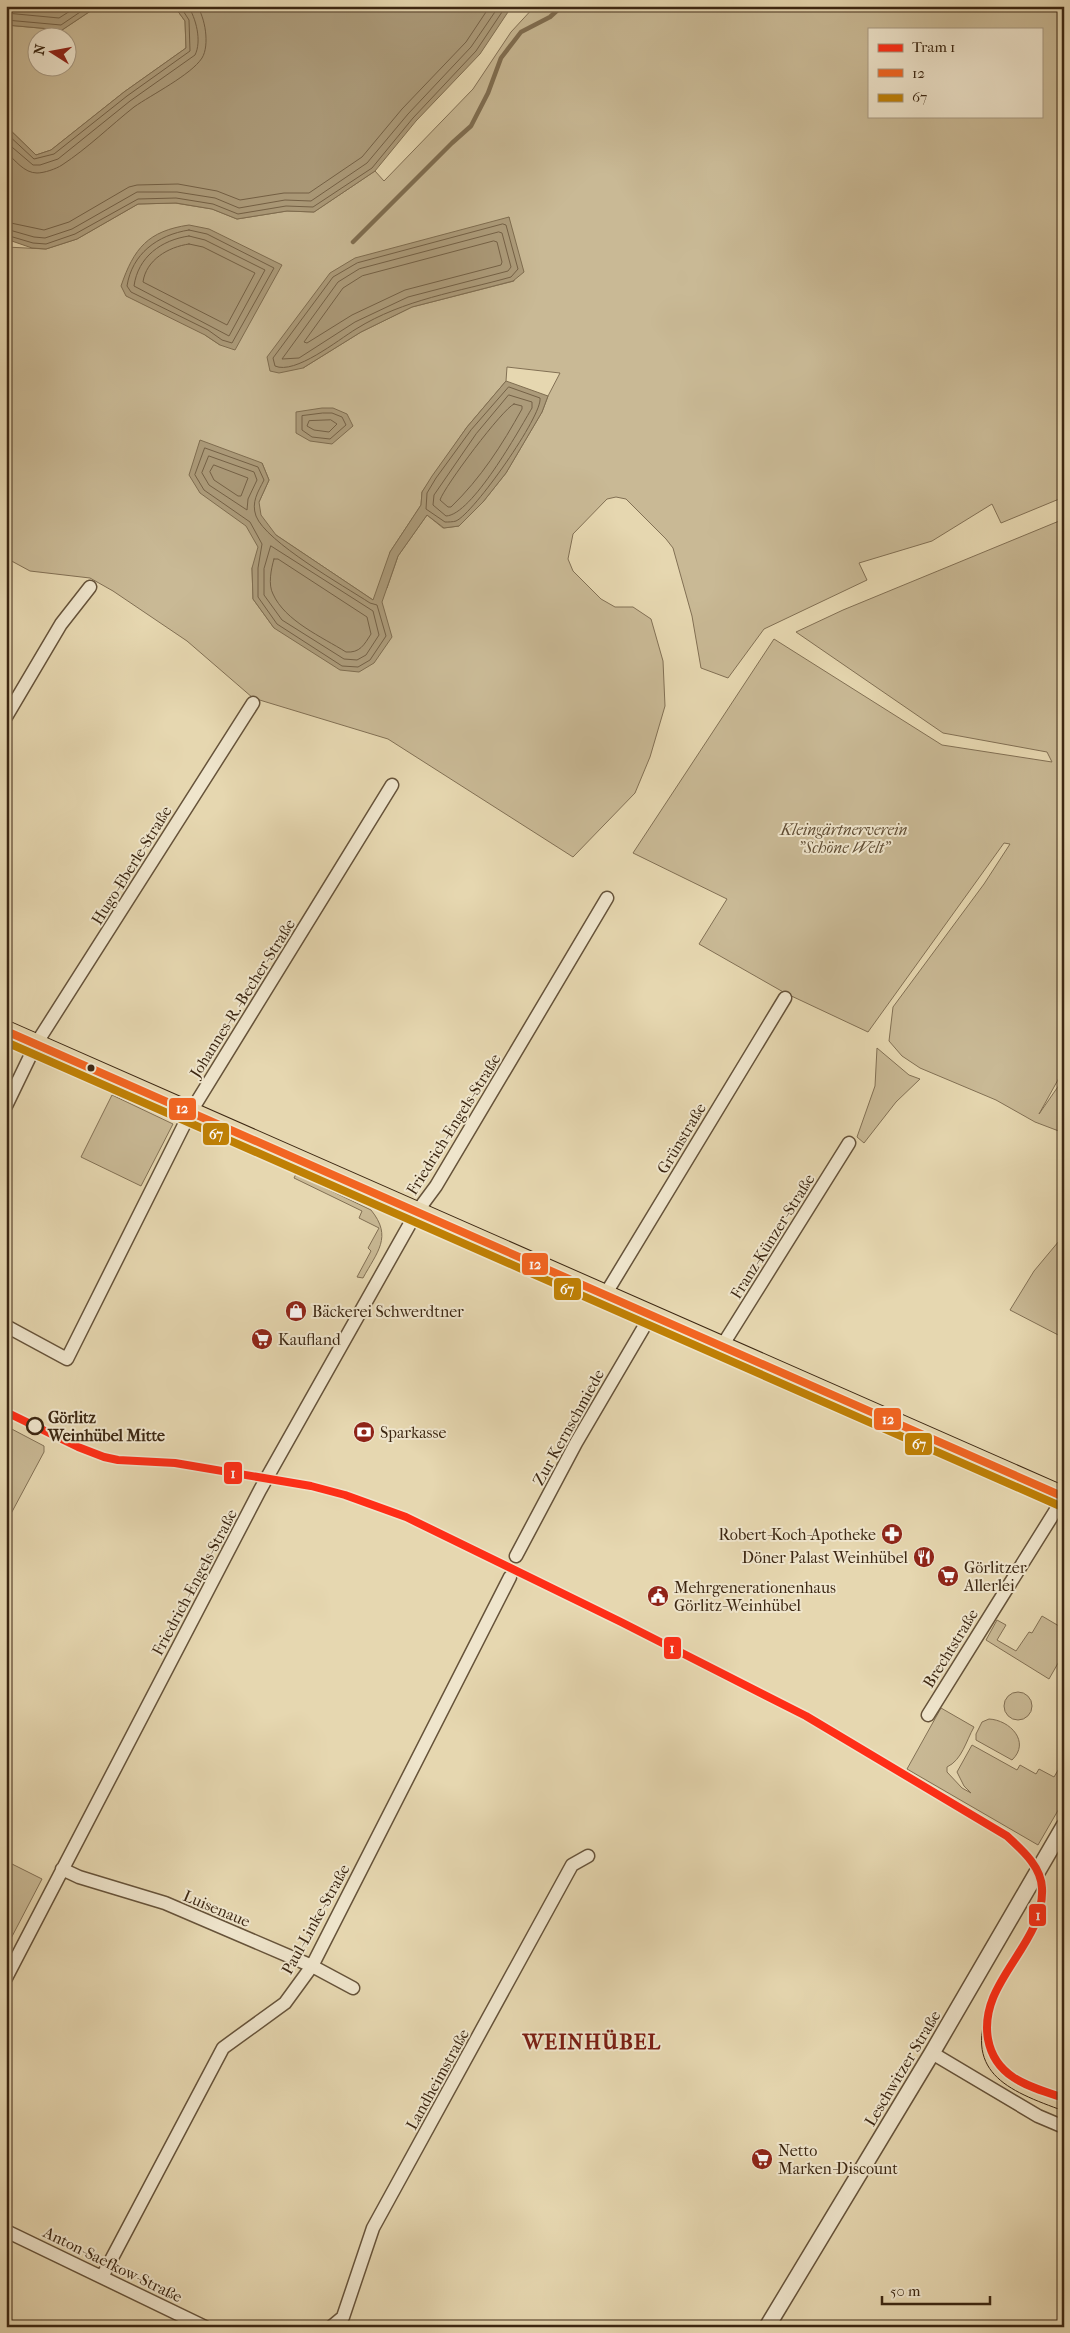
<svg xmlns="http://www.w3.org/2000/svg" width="1070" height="2333" font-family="'IM FELL French Canon',serif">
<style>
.green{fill:#c9b995;stroke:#827054;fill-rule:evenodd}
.water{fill:#ac9b7a;stroke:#7f6d50}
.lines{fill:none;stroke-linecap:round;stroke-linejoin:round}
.shore{stroke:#746146;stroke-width:1}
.stream{stroke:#7f6d50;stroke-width:4.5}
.minor-casing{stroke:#66533a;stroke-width:15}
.tertiary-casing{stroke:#66533a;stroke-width:18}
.primary-casing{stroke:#3c2712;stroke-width:22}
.minor{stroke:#efe5cc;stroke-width:12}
.tertiary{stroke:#efe5cc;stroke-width:15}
.primary{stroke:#e6d7b0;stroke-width:20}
.tram{stroke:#3c2712;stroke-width:1}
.bus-1-casing{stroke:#efe5cc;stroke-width:11}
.bus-2-casing{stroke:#efe5cc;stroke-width:11}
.bus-1{stroke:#f26522;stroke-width:8}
.bus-2{stroke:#bf8005;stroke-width:8}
.tram-1-casing{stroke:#efe5cc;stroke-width:11}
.tram-1{stroke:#ff2e17;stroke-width:8}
.bus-dot{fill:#3c2712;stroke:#efe5cc;stroke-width:2}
.stop-dot{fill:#efe5cc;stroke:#3c2712;stroke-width:2.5}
.labels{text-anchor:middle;stroke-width:4;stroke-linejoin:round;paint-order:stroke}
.park-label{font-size:16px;font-style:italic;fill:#5f4c33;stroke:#efe5cc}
.street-label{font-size:16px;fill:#3c2712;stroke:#efe5cc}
.poi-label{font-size:16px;fill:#3c2712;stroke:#efe5cc;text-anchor:start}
.stop-label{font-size:16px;font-weight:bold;fill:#3c2712;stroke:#efe5cc;text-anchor:start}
.district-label{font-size:21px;font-weight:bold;letter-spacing:1px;fill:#7a1f14;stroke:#efe5cc}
.line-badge{stroke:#efe5cc;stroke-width:2}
.badge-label{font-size:14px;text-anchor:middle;font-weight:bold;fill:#fff}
</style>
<rect width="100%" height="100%" fill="#e6d7b0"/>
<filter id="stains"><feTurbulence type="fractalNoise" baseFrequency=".004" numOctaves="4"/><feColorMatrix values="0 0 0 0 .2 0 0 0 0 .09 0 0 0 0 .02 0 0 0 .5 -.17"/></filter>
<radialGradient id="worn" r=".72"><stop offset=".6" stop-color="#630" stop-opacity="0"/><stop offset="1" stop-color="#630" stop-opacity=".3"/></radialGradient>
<!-- green -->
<path class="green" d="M98,6H174L185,21L186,48L124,92L51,150L36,155L6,126V25L62,30ZM38,38H68V68H38Z
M535,6H1064V497L1001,523L992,504L932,541L859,563L867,580L764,629L728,678L701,668L692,616L673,548L666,539L626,499L616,497L607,499L573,534L568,559L573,571L601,599L615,607H633L651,619L663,661L665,706L650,757L635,793L573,857L388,739L253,698L187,641L113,591L90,578L30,571L6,558V247L46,249L77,239L138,204L175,203L212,209L237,219L287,211L314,212L375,171L384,181L473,89L511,32ZM869,29H1041V116H869ZM509,217L514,281L412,307L361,332L303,368ZM155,236L220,345L205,335ZM507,367L560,373L548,396L542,412L506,473L483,502L459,526L443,528L427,515L398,556L387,588L390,552L421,505L422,492L467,427L506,381ZM262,463L269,480L259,502ZM276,535L373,600L274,628L253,599L252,568Z
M1064,519V1069L1039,1114L1064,1078V1133L1035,1122L996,1100L920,1068L902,1056L889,1041L893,1007L984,884L1010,844L1004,843L868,1032L785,993L699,944L727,899L633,853L774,639L942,745L1052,762L1047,752L943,733L796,632L843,610Z
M877,1048L909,1075L920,1079L896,1102L864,1143L857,1137L875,1086Z
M112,1095L173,1124L141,1186L81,1157Z
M296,1174L371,1210C393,1237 377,1252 363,1278L357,1277L371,1251L368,1248L379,1228L359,1218L362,1211L294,1178Z
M1064,1235V1338L1010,1310L1034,1271Z
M6,1426L44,1446V1452L6,1523Z
M1042,1616L1064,1629V1659L1061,1658L1049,1679L986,1640L997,1620L1006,1625L997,1640L1016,1651L1029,1632L1032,1633Z
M1004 1706a14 14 0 1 1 28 0a14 14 0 1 1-28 0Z
M941,1708L974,1727C966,1741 962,1760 947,1767V1772L962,1788L971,1793L964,1786L957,1772L972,1745L1017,1770L1020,1765L1036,1774L1039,1769L1054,1777L1064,1760V1800L1038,1845L907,1769Z
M989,1719C1010,1720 1031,1742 1012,1760L976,1740V1734L982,1722Z
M6,1861L42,1879L6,1948Z"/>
<!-- water -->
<path class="water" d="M6,6H98L62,30L6,25Z
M174,6H512L480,54L416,121L375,171L314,212L287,211L237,219L212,209L176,203L138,204L77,239L46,249L32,248L6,239V126L36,155L51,150L124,92L186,48L185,21Z
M509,217L524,272L513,281L412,307L361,332L303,368L279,373L270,371L267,357L330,273L355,258Z
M189,225L209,229L282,265L235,350L220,345L205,335L126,296L121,286C134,248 148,231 189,225Z
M506,381L548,396L542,412L506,473L483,502L459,526L444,528L427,515L398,556L382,602L392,637L374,663L359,672L340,670L274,628L253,599L252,568L258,547L246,526L200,493L189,475L200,440L262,463L269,480L259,502L261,515L276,535L373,600L390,552L421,505L422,492L432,476L467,427Z
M322,408H333L347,414L353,426L332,444L310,441L296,433V412Z"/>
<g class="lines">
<!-- shore -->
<path class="shore" d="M15,6L57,11L64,6
M6,13L59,18L78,6
M6,20L61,25L89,6
M6,133L34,159L54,154L127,96L190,51L189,20L180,6
M6,142L33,165H40L58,159L130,101L195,55C202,41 196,18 188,6
M6,152C15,160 24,173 37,173C44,173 56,169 62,165C88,148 110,126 134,107C151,95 191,75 202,58C210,45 205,17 197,6
M6,222L44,230L69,222L129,187L137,185L178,184L217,191L240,200L284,193H309L362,157L402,109L466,42L490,6
M503,224L506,225L518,269L511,277C458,292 404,299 356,329C338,340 295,375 275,366L273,358L333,277L357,263Z
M6,229L34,237L45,238L72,229L137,192H177L215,198L239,208L285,200L311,201L367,163L408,114L471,47L499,6
M189,230L207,234L274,268L232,343L222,340L208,330L131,292L127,286C132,254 157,235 189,230Z
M499,232L502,233L511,267L508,271L408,297L355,322L299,358L282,359L338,282L359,269Z
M6,235L33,243L46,244L75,234L138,199L176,198L213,204L238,214L286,206L313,207L372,168L413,118L476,51L506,6
M189,236L205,240L265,270L229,336L134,286C138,257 161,240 189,236Z
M494,241L497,242L502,262L501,265L405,290L352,315L307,343L304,342L343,288L362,276Z
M189,244L203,247L255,273L227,325L143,282C146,260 168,247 189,244Z
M509,387L540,398C543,415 474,513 456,521C453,522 448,522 445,522L426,509L427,493L436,478L471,430Z
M509,395L532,402V408C519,430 472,515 446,516L433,505L434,495L476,434Z
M514,404L522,406V409C502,445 481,478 451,507H448L440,500C444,487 503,408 514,404Z
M323,413H332L342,417L346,425L330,439L312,437L302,430V416Z
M331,420L337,424L329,432L314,430L307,426L309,421Z
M205,448L258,467L264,480C258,492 251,502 256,516C266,542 344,586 370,603L377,605L386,636L370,660L358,667L342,666L277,624L258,597V568L262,544L250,522L204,490L195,475Z
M209,456L254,472L257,480L248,499L247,510L209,485L202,473Z
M214,465L248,478L241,496H238L214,480L210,472Z
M271,546L373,611L379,635L366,655L357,660L344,659L282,620L264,595V569Z
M274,559H278L367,617L371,634C364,645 360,653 346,652C322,637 285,621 273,594C268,585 271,569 274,559Z"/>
<!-- stream -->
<path class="stream" d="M353,242L452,143L471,126L488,93L501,58L521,32L550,17L562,6"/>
<!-- minor casing -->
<g class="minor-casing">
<path id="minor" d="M6,717L61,624L90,587
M6,1106L36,1044L253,703
M605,1295L785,998
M6,1326L67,1359L190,1113L392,785
M722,1346L849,1143
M516,1556L576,1443L651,1315
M928,1715L1064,1497
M62,1869L79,1877L165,1903L312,1966L353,1988
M6,1978L260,1490L416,1213L436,1186L607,898
M932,2053L1038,2116L1064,2127
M6,2231L205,2327
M102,2277L223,2048L285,2003L312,1966L510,1577
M331,2327L343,2317L373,2228L572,1865L588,1856"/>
</g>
<!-- tertiary casing -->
<g class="tertiary-casing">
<path id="tertiary" d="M767,2327L932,2053L1064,1826"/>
</g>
<!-- primary casing -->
<g class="primary-casing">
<path id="primary" d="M6,1031L1064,1497"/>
</g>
<!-- minor -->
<use href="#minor" class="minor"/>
<!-- tertiary -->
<use href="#tertiary" class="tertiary"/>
<!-- primary -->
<use href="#primary" class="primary"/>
<!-- tram -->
<path class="tram" d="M991,2001C961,2072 1006,2090 1064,2111"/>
<!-- bus-1 casing -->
<g class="bus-1-casing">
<path id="bus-1" d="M6,1031L1064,1497"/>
</g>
<!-- bus-2 casing -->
<g class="bus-2-casing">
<path id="bus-2" d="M6,1042L1060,1506"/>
</g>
<!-- bus-1 -->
<use href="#bus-1" class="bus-1"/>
<!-- bus-2 -->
<use href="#bus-2" class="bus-2"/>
<!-- tram-1 casing -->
<g class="tram-1-casing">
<path id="tram-1" d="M6,1412L78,1447L104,1457L118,1460L175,1463L311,1486L345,1495L406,1517L621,1622L806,1716L1007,1836C1022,1850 1041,1866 1042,1888C1045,1945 978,1981 988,2039C995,2078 1030,2087 1064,2098"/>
</g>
<!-- tram-1 -->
<use href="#tram-1" class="tram-1"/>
</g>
<!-- icons -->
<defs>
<g id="shop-disc" transform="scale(1.125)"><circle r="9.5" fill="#8f2418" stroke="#efe5cc"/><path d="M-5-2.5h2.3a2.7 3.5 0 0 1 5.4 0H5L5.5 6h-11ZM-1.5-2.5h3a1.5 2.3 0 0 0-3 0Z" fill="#fff"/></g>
<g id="supermarket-disc" transform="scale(1.125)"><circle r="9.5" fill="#8f2418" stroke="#efe5cc"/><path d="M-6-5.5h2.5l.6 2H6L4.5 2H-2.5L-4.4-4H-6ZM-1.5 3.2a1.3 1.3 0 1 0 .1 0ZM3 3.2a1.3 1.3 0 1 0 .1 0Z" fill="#fff"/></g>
<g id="bank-disc" transform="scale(1.125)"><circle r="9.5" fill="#8f2418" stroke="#efe5cc"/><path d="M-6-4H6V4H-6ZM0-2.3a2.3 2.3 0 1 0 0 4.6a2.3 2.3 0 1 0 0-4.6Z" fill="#fff"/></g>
<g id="pharmacy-disc" transform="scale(1.125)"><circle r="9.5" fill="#8f2418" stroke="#efe5cc"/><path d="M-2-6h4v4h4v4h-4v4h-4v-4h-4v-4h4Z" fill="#fff"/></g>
<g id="restaurant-disc" transform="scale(1.125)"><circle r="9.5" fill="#8f2418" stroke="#efe5cc"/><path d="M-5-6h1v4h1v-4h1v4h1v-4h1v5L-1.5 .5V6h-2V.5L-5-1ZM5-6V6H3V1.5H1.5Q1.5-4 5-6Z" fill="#fff"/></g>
<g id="civic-disc" transform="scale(1.125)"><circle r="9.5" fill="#8f2418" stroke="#efe5cc"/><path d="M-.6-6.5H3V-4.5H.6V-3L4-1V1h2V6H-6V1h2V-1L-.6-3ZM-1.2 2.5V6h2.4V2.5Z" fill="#fff"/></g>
</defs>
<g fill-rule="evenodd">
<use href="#shop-disc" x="296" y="1311"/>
<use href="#supermarket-disc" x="262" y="1339"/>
<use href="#bank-disc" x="364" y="1432"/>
<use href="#pharmacy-disc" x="892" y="1534"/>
<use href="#restaurant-disc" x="924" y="1557"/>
<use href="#supermarket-disc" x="948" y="1576"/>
<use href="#civic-disc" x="658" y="1596"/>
<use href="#supermarket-disc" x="762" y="2159"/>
</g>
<!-- markers -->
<circle class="bus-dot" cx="91" cy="1068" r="4.5"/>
<circle class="stop-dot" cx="35" cy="1426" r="8"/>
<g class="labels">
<!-- park labels -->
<g class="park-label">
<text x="844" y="835">Kleingärtnerverein<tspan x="844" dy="18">"Schöne Welt"</tspan></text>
</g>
<!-- street labels -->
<g class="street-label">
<text transform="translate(131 865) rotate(-58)" y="6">Hugo-Eberle-Straße</text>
<text transform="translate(242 998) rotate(-58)" y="6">Johannes-R.-Becher-Straße</text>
<text transform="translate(453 1124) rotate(-58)" y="6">Friedrich-Engels-Straße</text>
<text transform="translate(681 1138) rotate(-59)" y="6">Grünstraße</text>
<text transform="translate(772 1236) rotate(-58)" y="6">Franz-Künzer-Straße</text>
<text transform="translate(568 1427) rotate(-61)" y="6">Zur Kernschmiede</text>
<text transform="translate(194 1582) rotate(-62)" y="6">Friedrich-Engels-Straße</text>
<text transform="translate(950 1648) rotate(-58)" y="6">Brechtstraße</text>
<text transform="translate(217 1908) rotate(23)" y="6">Luisenaue</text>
<text transform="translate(315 1919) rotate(-61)" y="6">Paul-Linke-Straße</text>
<text transform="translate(902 2068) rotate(-59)" y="6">Leschwitzer Straße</text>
<text transform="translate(437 2079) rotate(-61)" y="6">Landheimstraße</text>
<text transform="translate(113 2264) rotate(26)" y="6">Anton-Saefkow-Straße</text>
</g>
<!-- poi labels -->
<g class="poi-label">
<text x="312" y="1317">Bäckerei Schwerdtner</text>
<text x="278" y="1345">Kaufland</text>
<text x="380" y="1438">Sparkasse</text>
<text x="876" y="1540" text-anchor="end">Robert-Koch-Apotheke</text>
<text x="908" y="1563" text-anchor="end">Döner Palast Weinhübel</text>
<text x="964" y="1573">Görlitzer<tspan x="964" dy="18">Allerlei</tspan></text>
<text x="674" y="1593">Mehrgenerationenhaus<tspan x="674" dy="18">Görlitz-Weinhübel</tspan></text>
<text x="778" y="2156">Netto<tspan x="778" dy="18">Marken-Discount</tspan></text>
</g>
<!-- stop labels -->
<g class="stop-label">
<text x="48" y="1423">Görlitz<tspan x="48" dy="18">Weinhübel Mitte</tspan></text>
</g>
<!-- district labels -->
<g class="district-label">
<text x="592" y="2049">WEINHÜBEL</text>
</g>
</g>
<g class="line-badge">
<rect x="168" y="1097" width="29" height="24" rx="5" fill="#f26522"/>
<rect x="202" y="1122" width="28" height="24" rx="5" fill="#bf8005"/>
<rect x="521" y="1252" width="28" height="24" rx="5" fill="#f26522"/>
<rect x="553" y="1277" width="29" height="24" rx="5" fill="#bf8005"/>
<rect x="873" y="1407" width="29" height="24" rx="5" fill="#f26522"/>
<rect x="904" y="1432" width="29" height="24" rx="5" fill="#bf8005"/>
<rect x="223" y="1461" width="20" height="24" rx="5" fill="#ff2e17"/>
<rect x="663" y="1636" width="19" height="24" rx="5" fill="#ff2e17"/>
<rect x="1028" y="1903" width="19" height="24" rx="5" fill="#ff2e17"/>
</g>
<g class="badge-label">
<text x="182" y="1113">12</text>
<text x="216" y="1139">67</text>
<text x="535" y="1269">12</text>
<text x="567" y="1294">67</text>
<text x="888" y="1424">12</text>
<text x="919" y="1449">67</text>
<text x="233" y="1478">1</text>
<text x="672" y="1653">1</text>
<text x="1038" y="1920">1</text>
</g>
<!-- margin -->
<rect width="1070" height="2333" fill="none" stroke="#e6d7b0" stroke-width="25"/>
<rect x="8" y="8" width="1055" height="2318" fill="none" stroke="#3c2712" stroke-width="2.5"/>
<rect x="12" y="12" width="1045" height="2308" fill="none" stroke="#3c2712"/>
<!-- legend -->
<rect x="868" y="28" width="175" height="90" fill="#efe5cc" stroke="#a79982"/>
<rect x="878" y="44" width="25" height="8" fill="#ff2e17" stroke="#a79982"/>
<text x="912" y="52" font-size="15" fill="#3c2712">Tram 1</text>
<rect x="878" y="69" width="25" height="8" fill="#f26522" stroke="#a79982"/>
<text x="912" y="78" font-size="15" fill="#3c2712">12</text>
<rect x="878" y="94" width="25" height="8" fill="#bf8005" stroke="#a79982"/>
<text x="912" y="102" font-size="15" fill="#3c2712">67</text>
<!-- north arrow -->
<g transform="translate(52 52) rotate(281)"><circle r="24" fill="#efe5cc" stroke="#a79982"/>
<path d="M0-4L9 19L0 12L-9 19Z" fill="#8f2418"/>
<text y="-8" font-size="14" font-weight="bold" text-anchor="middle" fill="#3c2712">N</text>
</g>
<!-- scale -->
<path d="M882 2296v8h108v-8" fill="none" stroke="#3c2712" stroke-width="2.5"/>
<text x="890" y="2296" font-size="15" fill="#3c2712" stroke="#efe5cc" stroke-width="4" paint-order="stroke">50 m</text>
<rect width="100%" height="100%" filter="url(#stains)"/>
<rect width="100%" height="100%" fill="url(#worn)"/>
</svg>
